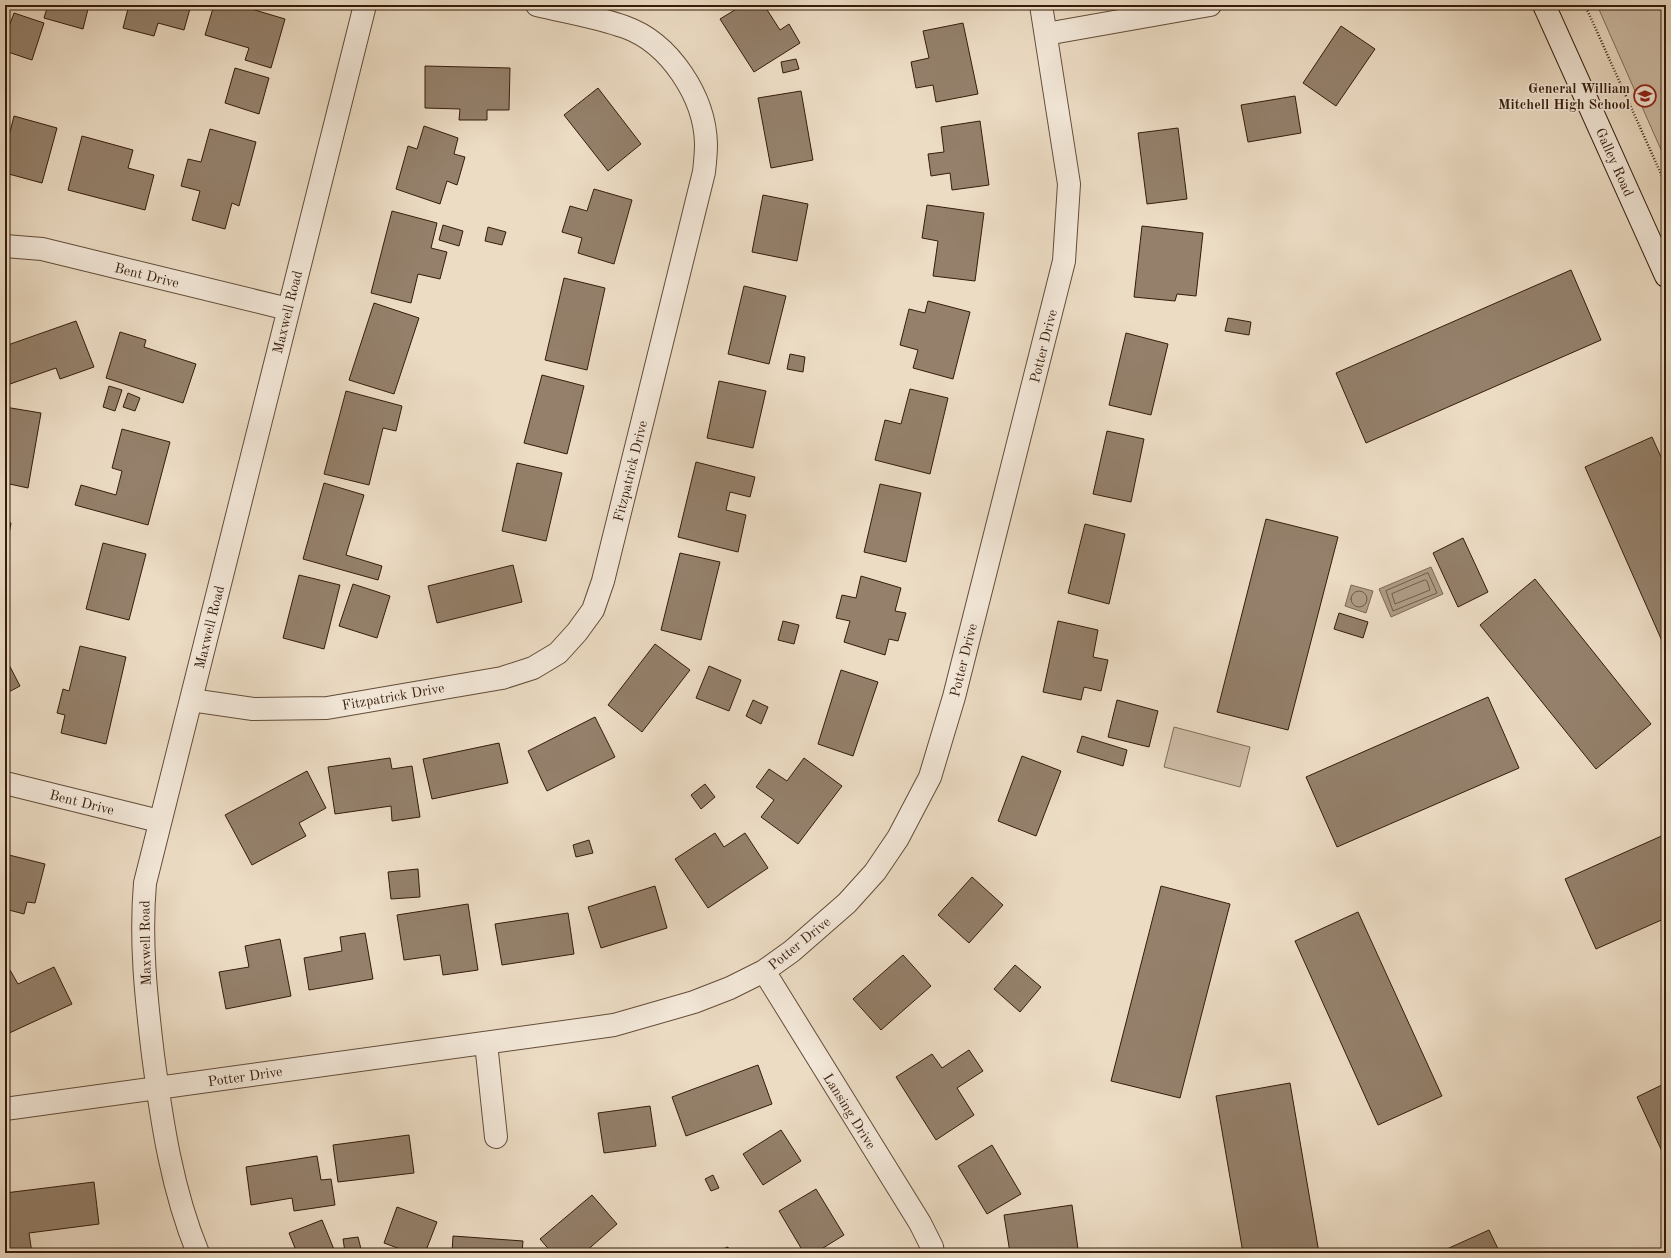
<svg xmlns="http://www.w3.org/2000/svg" width="1671" height="1258" font-family="'Old Standard TT',serif">
<style>
.green{fill:#cdbba5;stroke:#816c58}
.water{fill:#ae9b85;stroke:#7e6854}
.lines{fill:none;stroke-linecap:round;stroke-linejoin:round}
.shore{stroke:#725c48;stroke-width:1}
.building{fill:#94806b;stroke:#351c0b}
.minor-casing{stroke:#634c39;stroke-width:24}
.secondary-casing{stroke:#351c0b;stroke-width:24}
.path{stroke:#351c0b;stroke-width:2.5;stroke-dasharray:1 2;stroke-linecap:butt}
.minor{stroke:#f3e8d9;stroke-width:22}
.secondary{stroke:#f3e8d9;stroke-width:22}
.labels{text-anchor:middle;stroke-width:3.5;stroke-linejoin:round;paint-order:stroke}
.poi-label{font-size:14px;font-weight:bold;fill:#351c0b;stroke:#f3e8d9;text-anchor:end}
.street-label{font-size:14px;fill:#351c0b;stroke:#f3e8d9}
</style>
<rect width="100%" height="100%" fill="#ecdcc4"/>
<filter id="stains"><feTurbulence type="fractalNoise" baseFrequency=".005" numOctaves="4"/><feColorMatrix values="0 0 0 0 .2 0 0 0 0 .09 0 0 0 0 .02 0 0 0 .5 -.17"/></filter>
<radialGradient id="worn" r=".72"><stop offset=".6" stop-color="#630" stop-opacity="0"/><stop offset="1" stop-color="#630" stop-opacity=".3"/></radialGradient>
<!-- green -->
<path class="green" d="M1597,5H1666V161Z
M1174,727L1250,747L1240,787L1164,767Z"/>
<!-- water -->
<path class="water" d="M1431,567L1443,594L1391,617L1379,589Z
M1351,585L1373,591L1366,613L1345,606Z"/>
<g class="lines">
<!-- shore -->
<path class="shore" d="M1428,573L1437,593L1393,611L1386,591Z
M1425,580L1427,581L1430,590L1395,604L1392,594Z
M1351 599a8 8 0 1 1 16 0a8 8 0 1 1-16 0Z"/>
</g>
<!-- building -->
<path class="building" d="M48,5H89L83,29L44,18Z
M129,5H191L184,30L158,23L154,36L123,28Z
M214,5H238L285,19L271,68L245,60L249,48L205,35Z
M743,5H764L780,30L789,24L800,43L754,72L720,19Z
M14,13L44,23L32,60L5,51V37Z
M963,23L978,94L936,102L933,85L916,88L911,62L929,58L923,31Z
M1341,26L1375,49L1336,106L1303,83Z
M796,59L799,69L783,73L781,62Z
M425,66L510,68L509,110H487V120H459L460,109L425,108Z
M235,68L269,78L259,114L225,103Z
M598,88L641,144L608,171L564,115Z
M801,91L813,160L771,168L758,98Z
M1295,96L1301,133L1248,142L1241,105Z
M14,116L57,128L42,183L5,173V152Z
M980,121L989,185L952,190L950,173L931,176L928,154L944,152L941,127Z
M424,126L458,138L454,154L465,157L457,185L447,181L440,204L396,189L408,146L417,149Z
M1178,128L1187,199L1147,204L1138,133Z
M210,129L256,142L239,206L232,203L225,229L192,220L200,191L181,186L188,159L201,162Z
M82,136L133,150L128,168L154,175L145,210L68,190Z
M594,189L632,200L614,264L578,253L582,238L562,232L570,206L587,211Z
M763,195L808,204L797,261L752,252Z
M927,205L984,213L975,281L933,276L938,241L922,238Z
M392,211L437,223L431,248L447,252L440,279L418,274L411,303L371,293Z
M443,225L463,231L459,246L439,240Z
M1142,226L1203,233L1196,296L1177,294L1175,301L1134,297Z
M488,227L506,232L502,245L485,241Z
M1571,270L1601,340L1366,443L1336,373Z
M564,278L605,288L587,370L545,360Z
M744,286L786,296L769,364L728,354Z
M928,301L970,312L953,379L913,368L918,350L900,345L909,309L925,313Z
M374,303L419,318L394,394L349,380Z
M1228,318L1251,322L1249,335L1225,331Z
M76,321L94,367L60,379L56,368L10,384L5,369V346Z
M120,332L146,340L144,347L196,364L183,403L106,378Z
M1126,333L1168,344L1151,415L1109,405Z
M790,354L805,357L803,372L787,369Z
M542,375L584,386L567,454L524,443Z
M719,381L766,391L753,448L707,438Z
M109,386L122,390L115,411L103,407Z
M910,389L948,398L930,474L875,460L885,420L901,424Z
M346,391L402,406L396,431L383,428L369,485L324,474Z
M128,393L140,398L135,411L123,407Z
M5,407L41,413L28,488L5,483Z
M122,429L170,442L148,525L75,505L81,485L116,495L122,471L112,468Z
M1107,431L1144,439L1131,502L1093,494Z
M1652,437L1666,468V650L1585,467Z
M696,462L755,477L750,497L730,492L726,510L746,515L738,552L678,537Z
M517,463L562,473L546,541L502,531Z
M324,483L364,495L346,555L382,566L378,580L303,559Z
M880,484L921,493L906,562L864,552Z
M1266,519L1338,537L1288,730L1217,712Z
M5,522L11,523L5,557Z
M1085,524L1125,534L1109,604L1068,593Z
M1463,538L1488,592L1458,607L1433,553Z
M103,543L146,554L129,620L86,609Z
M680,553L720,562L701,640L661,630Z
M513,565L522,602L437,623L428,586Z
M299,575L340,585L324,649L283,638Z
M861,576L901,588L895,611L906,613L898,641L889,639L885,655L844,642L850,621L836,618L842,595L856,598Z
M1535,579L1651,724L1596,769L1480,625Z
M353,584L390,596L377,638L339,626Z
M1339,613L1368,622L1363,638L1334,629Z
M783,621L799,625L794,644L778,640Z
M1058,621L1098,630L1093,657L1108,660L1101,691L1084,687L1081,700L1043,692Z
M655,644L690,670L642,732L608,705Z
M80,646L126,657L106,744L61,733L65,715L57,713L63,689L69,691Z
M5,657L20,686L5,694Z
M709,666L741,680L729,711L696,698Z
M841,670L878,682L853,756L818,744Z
M1488,697L1519,768L1337,847L1306,777Z
M753,700L768,707L761,724L746,716Z
M1117,700L1158,711L1149,747L1108,737Z
M595,717L615,757L547,791L528,751Z
M1082,736L1127,750L1123,766L1077,752Z
M499,743L508,783L432,799L423,759Z
M1022,756L1061,771L1036,836L998,821Z
M390,758L392,769L412,766L420,817L392,821L391,806L335,814L328,767Z
M804,758L842,786L798,844L761,817L774,800L756,787L769,769L787,781Z
M307,771L326,808L299,823L306,836L252,865L225,815Z
M705,784L715,797L701,809L691,795Z
M715,833L724,847L745,833L768,868L708,908L675,859Z
M1666,834V918L1596,949L1565,879Z
M589,840L593,853L576,857L573,845Z
M5,854L45,864L35,903L27,902L24,914L5,909Z
M418,869L420,897L391,899L388,872Z
M972,877L1003,905L969,943L938,915Z
M655,886L667,928L601,948L588,907Z
M1161,886L1230,904L1180,1098L1111,1081Z
M468,904L478,970L443,975L440,955L404,960L397,915Z
M1358,912L1442,1096L1378,1125L1295,941Z
M568,913L574,954L502,965L495,924Z
M365,933L373,979L309,990L304,958L342,951L340,937Z
M280,939L291,996L226,1009L219,972L249,967L245,946Z
M903,955L931,986L881,1030L853,999Z
M1015,965L1041,987L1020,1012L994,989Z
M54,967L72,1004L5,1035V972L10,970L18,984Z
M969,1050L983,1071L957,1088L974,1115L936,1140L896,1077L932,1054L942,1068Z
M758,1065L772,1104L686,1136L672,1097Z
M1290,1083L1319,1253H1243L1216,1096Z
M1666,1083V1160L1637,1097Z
M650,1106L656,1146L604,1153L598,1113Z
M781,1130L801,1161L763,1185L743,1154Z
M409,1135L414,1173L338,1182L333,1145Z
M992,1145L1021,1194L987,1214L958,1166Z
M317,1156L321,1180L331,1179L335,1205L294,1211L292,1198L251,1205L246,1167Z
M713,1175L719,1188L711,1191L705,1179Z
M94,1182L99,1224L29,1233L32,1253H5V1193Z
M816,1189L844,1235L815,1253H804L779,1211Z
M592,1195L617,1224L584,1253H552L540,1239Z
M1072,1205L1078,1249L1052,1253H1010L1004,1215Z
M397,1207L437,1222L425,1253H411L384,1243Z
M322,1220L335,1252L297,1253L289,1233Z
M1489,1230L1500,1253H1438Z
M453,1236L523,1241L522,1253H452Z
M358,1237L361,1249L345,1252L343,1239Z
M728,1247L730,1253H717V1251Z"/>
<g class="lines">
<!-- minor casing -->
<g class="minor-casing">
<path id="minor" d="M1046,34L1210,5
M5,246L42,249L288,309
M191,700L253,709L327,708L502,678L533,668L558,653L577,632L593,610L603,581L704,172C705,163 706,153 706,144C705,97 670,43 625,27C597,17 566,12 537,5
M5,783L159,821
M764,971L920,1223L932,1247L933,1253
M486,1043L496,1137
M5,1109L614,1025L694,1002L730,988L764,971L792,951L847,903L875,872L898,838L930,777L954,697L1064,261L1069,184L1041,5
M198,1253C172,1190 162,1123 153,1055C146,997 140,941 145,883L365,5"/>
</g>
<!-- secondary casing -->
<g class="secondary-casing">
<path id="secondary" d="M1544,5L1666,276"/>
</g>
<!-- path -->
<path class="path" d="M1585,5L1666,185"/>
<!-- minor -->
<use href="#minor" class="minor"/>
<!-- secondary -->
<use href="#secondary" class="secondary"/>
</g>
<!-- icons -->
<defs>
<g id="school-ring" transform="scale(1.15)"><circle r="9.5" fill="#f3e8d9" stroke="#8f2418" stroke-width="1.5"/><path d="M0-5L7-2L0 1L-7-2ZM-4 1L0 2.5L4 1V4Q0 6-4 4Z" fill="#8f2418"/></g>
</defs>
<g fill-rule="evenodd">
<use href="#school-ring" x="1645" y="96"/>
</g>
<g class="labels">
<!-- poi labels -->
<g class="poi-label">
<text x="1630" y="93">General William<tspan x="1630" dy="16">Mitchell High School</tspan></text>
</g>
<!-- street labels -->
<g class="street-label">
<text transform="translate(1615 162) rotate(66)" y="5">Galley Road</text>
<text transform="translate(147 275) rotate(14)" y="5">Bent Drive</text>
<text transform="translate(287 312) rotate(-76)" y="5">Maxwell Road</text>
<text transform="translate(1043 346) rotate(-76)" y="5">Potter Drive</text>
<text transform="translate(630 471) rotate(-76)" y="5">Fitzpatrick Drive</text>
<text transform="translate(209 627) rotate(-76)" y="5">Maxwell Road</text>
<text transform="translate(963 660) rotate(-76)" y="5">Potter Drive</text>
<text transform="translate(393 696) rotate(-10)" y="5">Fitzpatrick Drive</text>
<text transform="translate(82 802) rotate(14)" y="5">Bent Drive</text>
<text transform="translate(145 943) rotate(-91)" y="5">Maxwell Road</text>
<text transform="translate(799 943) rotate(-39)" y="5">Potter Drive</text>
<text transform="translate(245 1076) rotate(-8)" y="5">Potter Drive</text>
<text transform="translate(850 1111) rotate(58)" y="5">Lansing Drive</text>
</g>
</g>
<!-- margin -->
<rect width="1671" height="1258" fill="none" stroke="#ecdcc4" stroke-width="20"/>
<rect x="6" y="6" width="1659" height="1246" fill="none" stroke="#351c0b" stroke-width="2"/>
<rect x="10" y="10" width="1651" height="1238" fill="none" stroke="#351c0b"/>
<rect width="100%" height="100%" filter="url(#stains)"/>
<rect width="100%" height="100%" fill="url(#worn)"/>
</svg>
